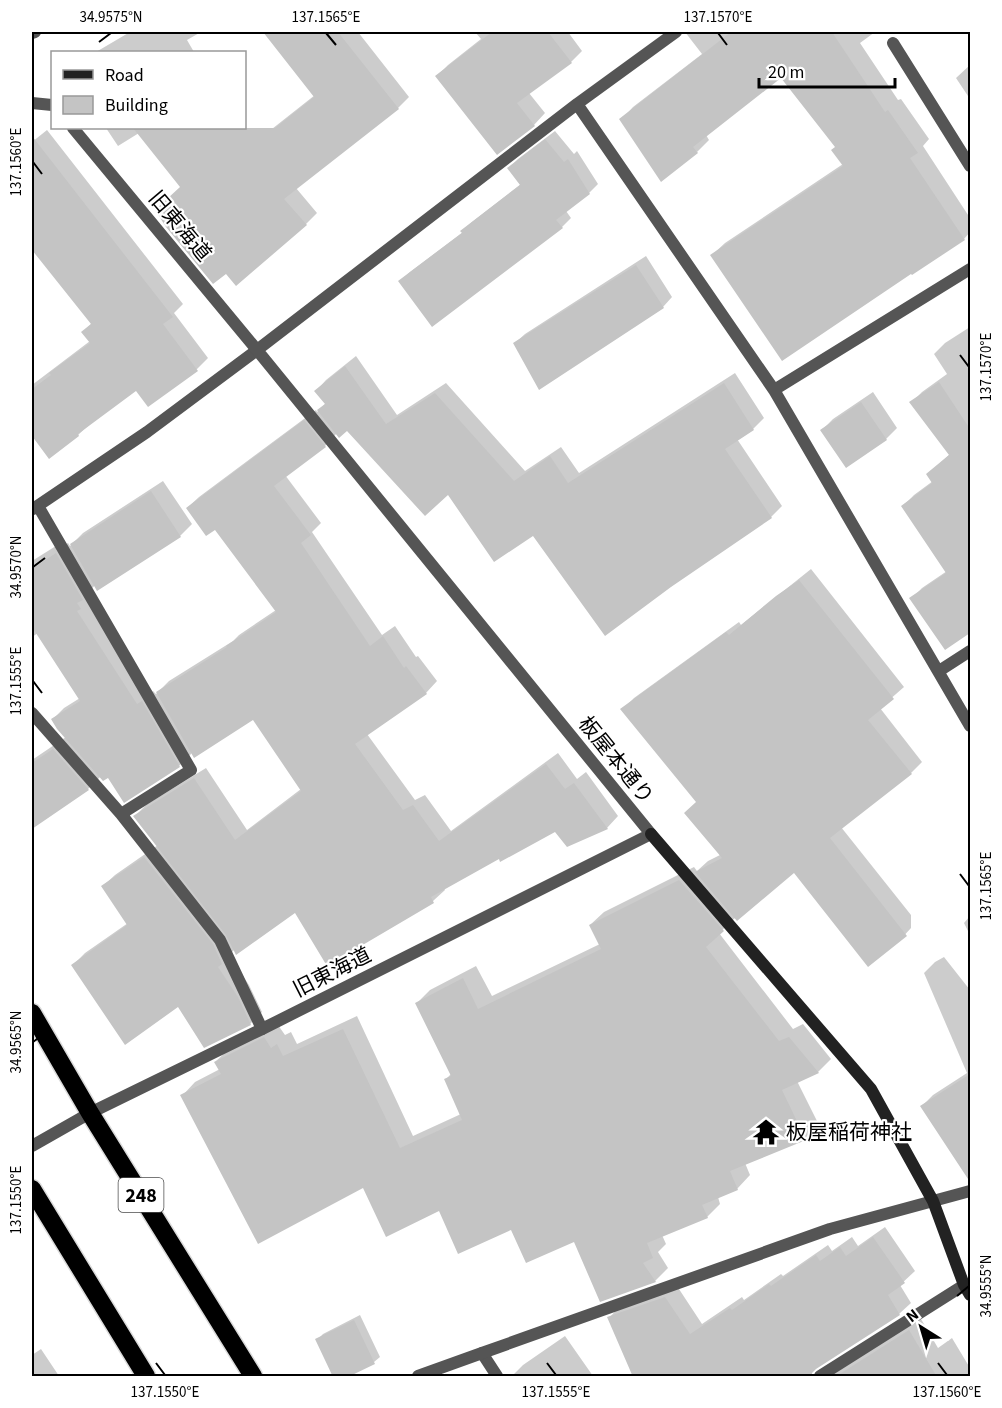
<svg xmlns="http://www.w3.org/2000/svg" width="1002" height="1408" font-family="'Source Sans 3','Noto Sans JP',sans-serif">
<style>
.shadow{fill:#0003}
.building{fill:#c4c4c4}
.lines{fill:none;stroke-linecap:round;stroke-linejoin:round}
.highway-casing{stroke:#dbdbdb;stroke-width:21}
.lane{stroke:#555;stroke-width:12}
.street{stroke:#555;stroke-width:12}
.secondary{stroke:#222;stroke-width:12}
.highway{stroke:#000;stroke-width:18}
.ticks{fill:none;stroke:#000;stroke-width:2}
.labels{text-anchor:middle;stroke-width:4.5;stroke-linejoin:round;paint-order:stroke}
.shield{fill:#fff;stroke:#4c4c4c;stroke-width:1.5}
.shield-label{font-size:20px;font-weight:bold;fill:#000}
.street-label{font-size:21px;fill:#000;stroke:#fff}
.poi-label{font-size:21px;fill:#000;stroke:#fff;text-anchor:start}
.neatline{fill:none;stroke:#000;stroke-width:2}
.ticks-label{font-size:15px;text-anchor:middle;fill:#000}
</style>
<rect width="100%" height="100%" fill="#fff"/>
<!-- shadow -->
<path class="shadow" d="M130,32H201L187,40L194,52H96Z
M265,32H358L409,97L398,108L296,188L317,213L306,224L226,272L182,187L139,133L118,146L106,128H239L243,133L258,140L315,95Z
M475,32H568L582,51L571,62L529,93L545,113L534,125L497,153L437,76L448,65L481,39Z
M685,32H875L860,43L898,100L901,99L929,139L923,146L970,218V232L964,239L712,255L725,243L843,164L837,146L782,76L706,135L709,140L697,152L621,120L633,107L702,54Z
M970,65V99L956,78Z
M47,130L183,304L174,313L208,358L197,369L136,388L90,424L78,435L35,438L32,440V385L90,341L83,332L92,323L32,248V142Z
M555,131L574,154L577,151L598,184L589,193L566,211L571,218L562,227L400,281L410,272L463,232L462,231L472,222L521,184L509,168L518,159Z
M646,256L672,297L663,307L515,343L525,334Z
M970,327V631L945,648L911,599L922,588L947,571L903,506L914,495L933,481L928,474L950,454L911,403L922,392L947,374L934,354L945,343Z
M356,356L397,415L446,383L525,471L561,447L579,473L735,373L764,418L753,429L737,439L782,506L771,517L670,586L533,534L449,492L348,429L337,433L325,446L285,475L321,523L312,532L382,635L395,626L416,657L418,656L437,681L426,693L367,734L415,800L425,795L451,831L558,753L577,779L586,772L618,816L607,828L567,845L555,830L500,857L444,888L445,890L433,901L328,964L296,911L235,949L229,955L249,985L262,1012L250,1024L179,1005L73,965L85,953L128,923L103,886L115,875L158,845L135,816L146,805L206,768L247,830L301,789L254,718L192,753L179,766L101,776L88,789L32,827V760L66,737L53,719L64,708L80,698L38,633L32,637V561L59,544L61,547L68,543L70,546L83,533L163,481L192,524L180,536L95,585L89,592L149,694L153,691L156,694L169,681L233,641L239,635L276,610L215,528L187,508L199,497L316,410L317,412L326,403L316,391L326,380Z
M873,392L897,428L886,439L822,430L833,419Z
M811,569L904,687L880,708L922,762L911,773L841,827L911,915V928L900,940L794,871L736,917L719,933L793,1029L803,1024L831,1059L818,1072L797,1081L819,1125L805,1138L745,1163L750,1175L737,1189L718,1197L720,1204L707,1217L662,1235L666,1244L658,1252L668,1268L655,1281L574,1240L512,1228L440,1209L364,1186L182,1096L195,1082L220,1069L215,1062L229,1049L278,1025L285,1035L291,1032L297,1044L357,1016L413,1136L461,1114L446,1079L452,1073L417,1003L430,990L476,966L492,996L600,944L590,925L604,912L694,867L697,871L708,861L720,855L698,801L622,710L634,698L739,622L741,625Z
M970,916V935L964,923Z
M944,957L970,990V1137L951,1149L922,1106L933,1095L967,1073L924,973L935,962Z
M885,1227L915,1271L900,1285L911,1303L899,1314L766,1376L609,1318L620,1306L677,1286L702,1324L742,1297L744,1300L781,1274L783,1276L828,1245L832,1251L852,1237L858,1246Z
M360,1315L380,1357L374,1362L317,1340L323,1334Z
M921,1319L938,1348L952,1338L970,1368V1376H824Z
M565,1336L593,1376H512L523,1365Z
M41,1349L59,1376H32V1355Z"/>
<!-- building -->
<path class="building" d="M263,32H338L399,109L284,199L307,225L236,286L226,274L213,284L166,227L155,210L180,187L133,128H275L314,97Z
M492,32H548L572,63L517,103L535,126L497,155L435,76Z
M731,32H832L885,112L888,110L918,153L910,158L965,240L912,275L911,274L782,361L710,255L843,166L831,150L835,147L781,78L693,147L698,153L661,182L619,119Z
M32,136L173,317L163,324L198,371L148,407L136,391L78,434L79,436L49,459L32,436V389L51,375L49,373L90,343L81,332L91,324L32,250Z
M545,139L564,162L568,159L590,194L556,220L563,228L432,327L398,281L462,233L460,231L520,185L507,168Z
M636,265L664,308L539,390L513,343Z
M345,366L386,424L435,393L514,481L550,456L568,483L724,383L754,430L725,449L772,518L671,587L605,636L533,536L494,562L448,495L425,516L347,431L339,438L317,410L325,404L314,391Z
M939,382L970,429V633L945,650L909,598L946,573L901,506L932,483L926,474L949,455L909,402Z
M861,402L887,440L846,468L820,430Z
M304,420L326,447L274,486L311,535L301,543L370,646L383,636L404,668L406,666L427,694L355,744L403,810L413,805L439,841L546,764L565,789L574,783L608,829L567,847L555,832L500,862L499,859L431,897L434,903L327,966L295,913L236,955L226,935L133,816L194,778L235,840L301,791L253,720L194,758L156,692L227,647L226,646L276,612L215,530L206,536L186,508Z
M151,491L181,537L97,591L70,544Z
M56,553L83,600L77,603L81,609L77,611L137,704L142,701L180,767L124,803L108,778L103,781L57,729L51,719L80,701L32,627V569Z
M799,580L894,699L868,720L912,774L830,838L907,936L868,967L794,873L737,921L695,872L722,858L684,813L696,802L620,709L726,632L729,635L776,596Z
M53,749L89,790L32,829V763Z
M144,857L213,944L222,964L218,967L238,997L251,1025L204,1048L178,1007L125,1045L71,965L127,925L101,886Z
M679,880L724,931L706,947L779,1041L789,1037L819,1073L782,1090L806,1140L730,1171L738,1190L702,1205L708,1218L647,1243L653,1258L643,1263L656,1282L600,1302L574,1242L526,1263L511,1230L458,1254L439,1211L386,1237L363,1188L258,1244L180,1095L221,1074L214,1062L264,1037L271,1048L277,1044L283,1056L343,1029L400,1148L462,1120L444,1079L451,1076L415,1003L463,978L478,1009L601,949L589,925Z
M970,1074V1182L920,1106Z
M873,1237L905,1283L888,1295L900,1315L816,1369L812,1373V1377H633L607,1317L665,1297L690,1334L730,1308L732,1310L769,1284L771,1286L816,1255L820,1261L840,1247L846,1256Z
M354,1320L375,1364L348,1377H333L315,1339Z
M909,1330L937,1377H835Z"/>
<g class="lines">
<!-- highway casing -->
<g class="highway-casing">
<path id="highway" d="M32,1013L90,1113L253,1376
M32,1189L146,1376"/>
</g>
<!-- lane -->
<path class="lane" d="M32,33L35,32
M38,506L191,770L121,814
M33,509L147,432L257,350
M32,713L121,814L220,940L262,1029
M482,1353L497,1376"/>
<!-- street -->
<path class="street" d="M893,43L970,166
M32,103L52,105
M577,104L774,390L970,726
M257,350L577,104L676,32
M774,390L970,269
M939,671L970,651
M32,1146L90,1113L262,1029L651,834L257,350L73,128
M418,1376L482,1353L830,1229L970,1191
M820,1376L964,1285"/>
<!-- secondary -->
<path class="secondary" d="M651,834L871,1089L933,1201L964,1285L970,1295"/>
<!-- highway -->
<use href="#highway" class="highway"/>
</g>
<!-- ticks -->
<path class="ticks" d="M326,33L336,45M718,33L727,45M99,42L111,33M33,162L42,174M960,355L969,367M33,567L45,558M33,681L42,693M960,874L969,886M33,1042L45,1033M33,1200L42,1212M957,1296L969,1286M156,1363L165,1375M547,1363L556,1375M938,1363L947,1375"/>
<!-- icons -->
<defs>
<g id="temple-bare" transform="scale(2.07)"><path d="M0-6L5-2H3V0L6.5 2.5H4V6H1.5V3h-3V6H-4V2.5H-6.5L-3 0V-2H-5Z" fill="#000" stroke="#fff" stroke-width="2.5" paint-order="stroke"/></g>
</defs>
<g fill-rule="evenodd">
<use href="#temple-bare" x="766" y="1132"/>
</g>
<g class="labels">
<!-- shield labels -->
<rect class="shield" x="118.5" y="1178" width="45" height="34" rx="4.5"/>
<g class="shield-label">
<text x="141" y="1202">248</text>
</g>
<!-- street labels -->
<g class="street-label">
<text transform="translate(180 226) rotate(50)" y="7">旧東海道</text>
<text transform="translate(616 760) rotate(51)" y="7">板屋本通り</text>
<text transform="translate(332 972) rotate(-27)" y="7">旧東海道</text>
</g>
<!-- poi labels -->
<g class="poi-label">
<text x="786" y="1139">板屋稲荷神社</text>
</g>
</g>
<!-- border -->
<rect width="1002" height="1408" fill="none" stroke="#ffffff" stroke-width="66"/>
<!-- legend -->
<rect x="51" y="51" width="195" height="78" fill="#ffffff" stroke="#999999" stroke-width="1.5"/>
<rect x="63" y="70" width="30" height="9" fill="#222222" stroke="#999999" stroke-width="1.5"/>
<text x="105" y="81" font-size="18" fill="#000000">Road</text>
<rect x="63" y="96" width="30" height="18" fill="#c4c4c4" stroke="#999999" stroke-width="1.5"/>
<text x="105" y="111" font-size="18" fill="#000000">Building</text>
<!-- north arrow -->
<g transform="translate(921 1327) rotate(323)" stroke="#ffffff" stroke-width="4.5" paint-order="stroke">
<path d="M0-4.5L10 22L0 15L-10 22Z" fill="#000000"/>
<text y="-9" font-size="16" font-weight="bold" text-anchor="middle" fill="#000000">N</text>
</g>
<!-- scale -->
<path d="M759 78v9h136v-9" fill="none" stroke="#000000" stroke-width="3"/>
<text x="768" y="78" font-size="18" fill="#000000" stroke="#ffffff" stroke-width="4.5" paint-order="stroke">20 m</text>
<rect x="33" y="33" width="936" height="1342" class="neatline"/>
<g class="ticks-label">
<text x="111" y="22">34.9575°N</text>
<text x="326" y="22">137.1565°E</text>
<text x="718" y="22">137.1570°E</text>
<text transform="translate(16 162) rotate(-90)" y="5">137.1560°E</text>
<text transform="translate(986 367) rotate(-90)" y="5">137.1570°E</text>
<text transform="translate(16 567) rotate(-90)" y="5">34.9570°N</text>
<text transform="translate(16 681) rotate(-90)" y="5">137.1555°E</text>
<text transform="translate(986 886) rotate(-90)" y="5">137.1565°E</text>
<text transform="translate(16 1042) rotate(-90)" y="5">34.9565°N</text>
<text transform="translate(16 1200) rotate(-90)" y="5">137.1550°E</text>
<text transform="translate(986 1286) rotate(-90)" y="5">34.9555°N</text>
<text x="165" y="1397">137.1550°E</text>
<text x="556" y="1397">137.1555°E</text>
<text x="947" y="1397">137.1560°E</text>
</g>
</svg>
